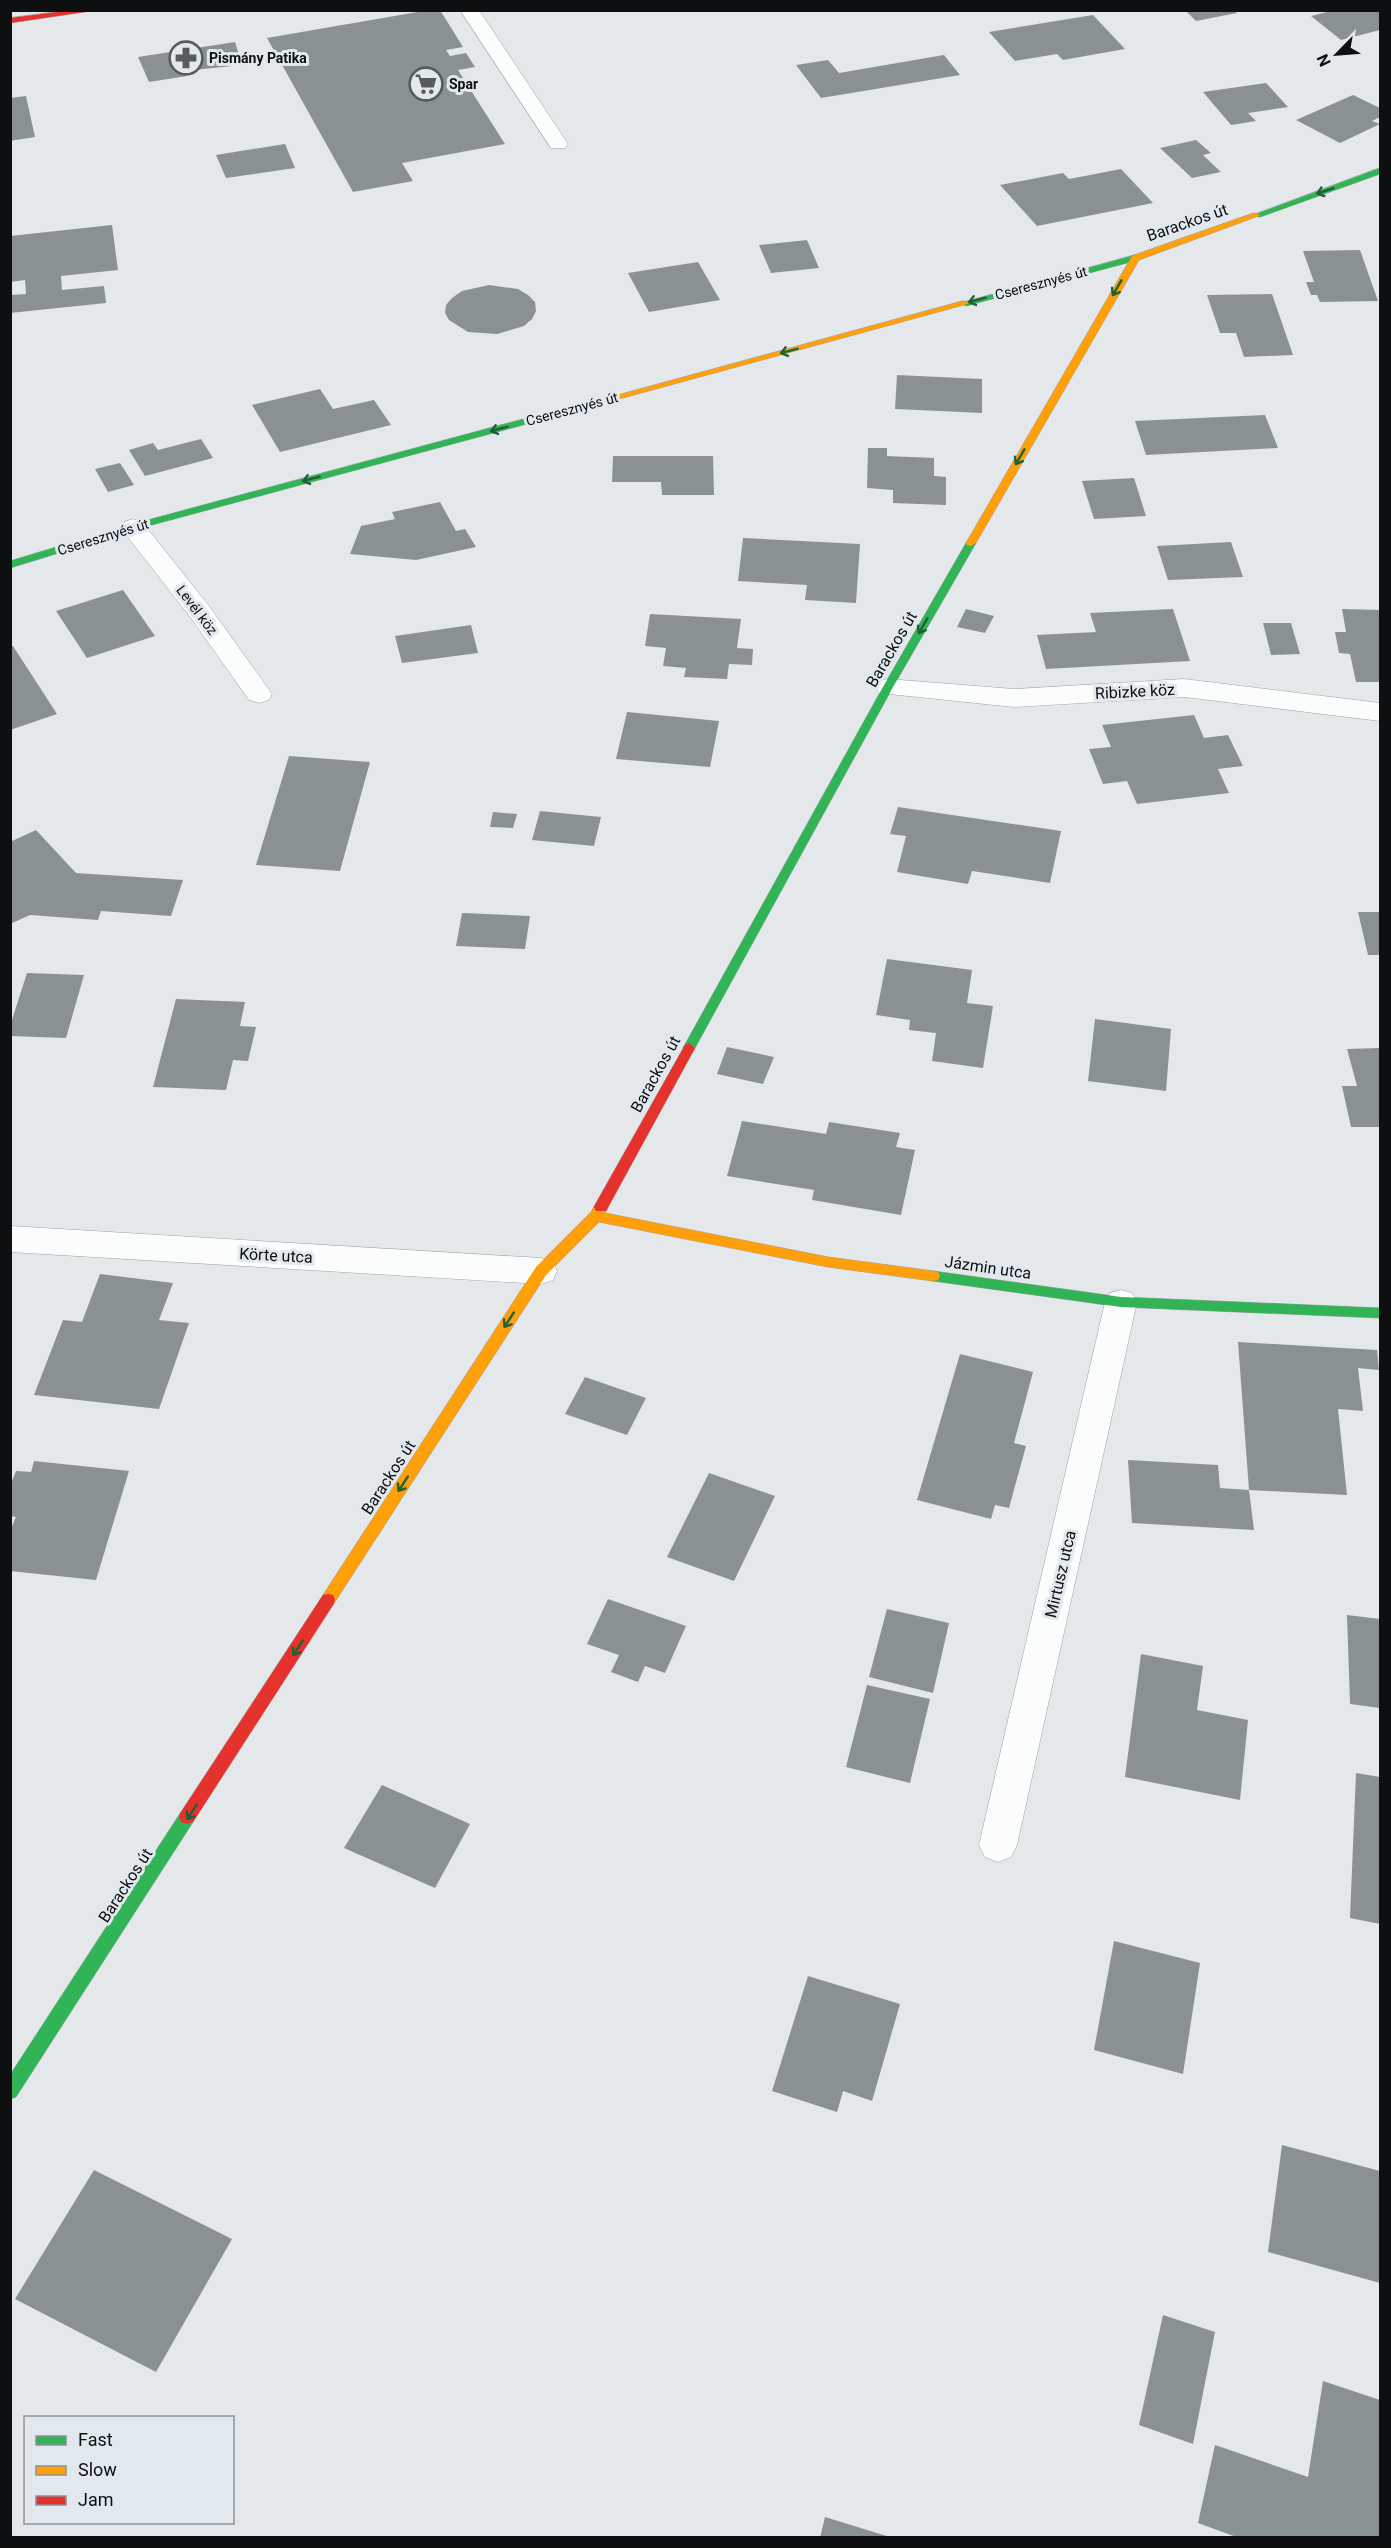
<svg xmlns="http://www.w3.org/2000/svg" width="1391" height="2548" font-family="Roboto,sans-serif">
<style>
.building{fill:#8a9195}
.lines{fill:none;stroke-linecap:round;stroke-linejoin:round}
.lane-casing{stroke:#9fa2a4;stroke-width:1}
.street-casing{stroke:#9fa2a4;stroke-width:1}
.fast-casing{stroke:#9fa2a4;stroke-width:1}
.slow-casing{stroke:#9fa2a4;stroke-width:1}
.jam-casing{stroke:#9fa2a4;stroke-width:1}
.lane{fill:#fbfcfc;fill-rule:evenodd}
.street{fill:#fbfcfc;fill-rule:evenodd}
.fast{fill:#30b455;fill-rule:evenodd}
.slow{fill:#ff9f0a;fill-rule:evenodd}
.jam{fill:#e5322d;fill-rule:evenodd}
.oneway{stroke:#1e6233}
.labels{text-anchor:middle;stroke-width:6;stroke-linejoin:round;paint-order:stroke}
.far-poi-label{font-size:14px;font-weight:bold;fill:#0d0f11;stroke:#e1e9ee;text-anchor:start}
.far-street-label{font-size:14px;fill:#0d0f11;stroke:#e1e9ee}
.street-label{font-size:16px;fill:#0d0f11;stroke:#e1e9ee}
</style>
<rect width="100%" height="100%" fill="#e4e8eb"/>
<!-- building -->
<path class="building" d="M429,10H440L463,47L446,50L450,56L466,53L475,67L458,70L505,144L402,163L413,181L353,192L267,38Z
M1185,10H1234L1237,13L1196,21Z
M1335,10H1380V30L1341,40L1311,16Z
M1093,15L1125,49L1063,60L1057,54L1015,61L989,32Z
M235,42L242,65L184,71L187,76L149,82L138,57Z
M944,55L960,75L821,98L796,65L828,60L839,73Z
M1266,83L1288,107L1248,113L1256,121L1231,125L1203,92Z
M1353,95L1380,108V117L1372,121L1380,124L1340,143L1296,120Z
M26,96L35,137L10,141V98Z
M1196,140L1211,153L1203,155L1221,172L1192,178L1160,148Z
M285,144L295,168L226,178L216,155Z
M1121,169L1153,203L1037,226L1000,185L1063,173L1069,179Z
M112,225L118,270L61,276L62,290L104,286L106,303L10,313V295L26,294L25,280L10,282V236Z
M807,240L819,268L771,273L759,245Z
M1360,250L1378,301L1320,302L1317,295H1311L1306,282H1314L1303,251Z
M698,262L720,300L649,312L628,273Z
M489,285L518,289L528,295L535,302L536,311L532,319L524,326L497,334L468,332L449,320L445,313L446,305L452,298L462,291Z
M1272,294L1293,355L1244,357L1236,333H1220L1207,295Z
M897,375L982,379V413L895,409Z
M320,389L333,409L374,400L391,425L280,452L252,405Z
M1265,415L1278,448L1146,455L1135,421Z
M201,439L213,458L145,476L129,450L153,443L158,450Z
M868,448H887V456L934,458V476L946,477V505L893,503V490L867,488Z
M613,456H713L714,495H662L661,482H612Z
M120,463L134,485L108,492L95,469Z
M1134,478L1146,516L1094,519L1082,481Z
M440,502L456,531L465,529L476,547L416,560L350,554L361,526L395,519L392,512Z
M743,538L860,544L856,603L805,600L807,585L738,581Z
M1231,542L1243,577L1168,580L1157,546Z
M123,590L155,636L87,658L56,611Z
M966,609L994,616L985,633L957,627Z
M1173,609L1190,661L1046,669L1037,635L1096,632L1090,613Z
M1342,609L1380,610V682H1356L1350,654L1339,653L1335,632H1346Z
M650,614L741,619L737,648L753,649L752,665L729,664L727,679L684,677L686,668L663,666L666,648L645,646Z
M1263,623H1291L1300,654L1271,655Z
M471,625L478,653L402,663L395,636Z
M10,646H13L57,714L10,730Z
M627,712L719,721L710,767L616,759Z
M1194,715L1204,738L1228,735L1243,766L1218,769L1229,793L1137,804L1127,781L1103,784L1089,749L1111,747L1102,725Z
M289,756L370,762L340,871L256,865Z
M898,807L1061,831L1050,883L972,871L968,884L897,872L906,836L890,834Z
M540,811L601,817L594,846L532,840Z
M493,812L517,814L513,828L490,827Z
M36,830L76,873L183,880L171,916L101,911L98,920L30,915L10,924V842Z
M1358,912H1380V955H1368Z
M462,913L530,916L525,949L456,946Z
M887,959L972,970L967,1003L993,1006L983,1068L932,1061L936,1033L909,1030L910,1020L876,1015Z
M27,973L84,975L66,1038L10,1036V1026Z
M176,999L245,1002L240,1026L256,1027L248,1061L233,1060L226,1090L153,1087Z
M1095,1019L1171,1029L1166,1091L1088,1081Z
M727,1047L774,1057L763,1084L717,1074Z
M1380,1048V1127H1351L1342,1086H1357L1347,1049Z
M742,1121L826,1134L829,1122L900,1133L896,1147L915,1150L901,1215L812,1200L814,1190L727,1176Z
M100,1274L173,1283L159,1320L189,1323L159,1409L34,1395L63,1320L82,1322Z
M1238,1342L1377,1350L1379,1370L1358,1368L1363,1411L1338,1409L1347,1495L1249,1490Z
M960,1354L1033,1372L1014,1443L1026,1446L1009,1508L995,1505L991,1519L917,1500Z
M585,1377L646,1398L627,1435L565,1414Z
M1128,1460L1218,1465L1220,1488L1249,1490L1254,1530L1132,1523Z
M34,1461L129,1471L96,1580L10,1571V1531L16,1517L10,1516V1486L16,1471L31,1472Z
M709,1473L775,1496L734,1581L667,1557Z
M608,1599L686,1626L665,1673L645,1666L638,1682L611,1672L619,1655L587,1644Z
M887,1609L949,1623L933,1693L869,1677Z
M1347,1615L1380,1619V1708L1350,1704Z
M1141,1654L1203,1666L1197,1710L1248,1720L1240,1800L1125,1777Z
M867,1685L930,1699L910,1783L846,1767Z
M1356,1773L1380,1777V1924L1350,1918Z
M382,1785L470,1824L435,1888L344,1848Z
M1114,1941L1200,1963L1183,2074L1094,2050Z
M808,1976L900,2004L872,2101L843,2091L837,2112L772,2091Z
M1282,2145L1380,2171V2283L1268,2252Z
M94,2170L232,2239L156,2372L15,2299Z
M1163,2315L1215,2332L1193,2444L1139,2425Z
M1323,2381L1380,2400V2538H1239L1198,2523L1215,2445L1308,2477Z
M825,2517L890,2537V2538H820Z"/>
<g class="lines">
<!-- lane casing -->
<g class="lane-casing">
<path id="lane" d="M460,10H479L568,144L565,148H551Z
M1121,1290L1132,1293L1137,1302L1017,1845L1011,1857L998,1862L985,1857L979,1845L1105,1302L1110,1293Z"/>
</g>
<!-- street casing -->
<g class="street-casing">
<path id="street" d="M133,519L142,522L209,606L272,694L269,700L259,703L249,700L191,618L120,527L124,522Z
M888,679L1014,689L1184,679L1380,703V721L1184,697L1014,707L879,693L875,687L879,681Z
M10,1226L541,1258L553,1262L557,1271L553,1280L541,1284L10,1252Z"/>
</g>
<!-- fast casing -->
<g class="fast-casing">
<path id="fast" d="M1380,168V174L1260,217L1253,215Z
M1135,255L1140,258L1138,260L966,306L961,303Z
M583,403L586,404V408L137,529L10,568V561L129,525Z
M971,540L976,543L893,687L695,1048L693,1051H685L683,1048L883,687L966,543Z
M933,1271L1121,1297L1380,1308V1318L1121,1307L933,1281L928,1280L926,1276L928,1272Z
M187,1810L193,1812L195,1817L193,1822L16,2097L10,2099V2075L181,1812Z"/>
</g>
<!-- slow casing -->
<g class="slow-casing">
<path id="slow" d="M1254,213L1261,215L1139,260L976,543L971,546L967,545L966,543L1132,256Z
M963,301L971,303L586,408L578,406Z
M601,1202L608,1207L605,1213L828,1257L933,1271L938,1272L940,1276L938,1280L933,1281L828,1267L599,1222L546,1275L333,1605L328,1606L323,1605L321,1600L323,1595L536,1267L591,1212L596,1203Z"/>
</g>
<!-- jam casing -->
<g class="jam-casing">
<path id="jam" d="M72,10H98L10,23V18Z
M689,1043L695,1048L606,1211H596L594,1207L596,1203L685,1045Z
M328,1594L333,1595L335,1600L333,1605L193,1822L187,1824L181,1822L179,1817L181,1812L323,1595Z"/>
</g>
<!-- lane -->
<use href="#lane" class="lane"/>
<!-- street -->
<use href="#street" class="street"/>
<!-- fast -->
<use href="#fast" class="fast"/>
<!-- slow -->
<use href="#slow" class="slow"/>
<!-- jam -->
<use href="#jam" class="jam"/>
</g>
<!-- one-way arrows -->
<defs><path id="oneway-shaft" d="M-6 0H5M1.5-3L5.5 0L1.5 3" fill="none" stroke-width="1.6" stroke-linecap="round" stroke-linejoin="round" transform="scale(1.5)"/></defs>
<g class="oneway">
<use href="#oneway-shaft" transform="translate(1325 191) rotate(161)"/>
<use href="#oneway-shaft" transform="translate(1117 288) rotate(120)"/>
<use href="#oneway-shaft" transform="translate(977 300) rotate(165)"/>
<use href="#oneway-shaft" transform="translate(789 351) rotate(165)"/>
<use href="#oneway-shaft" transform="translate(499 429) rotate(165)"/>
<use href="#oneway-shaft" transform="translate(1020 457) rotate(120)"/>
<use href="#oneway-shaft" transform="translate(311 479) rotate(165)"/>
<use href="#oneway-shaft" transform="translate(923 626) rotate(120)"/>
<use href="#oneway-shaft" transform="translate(509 1320) rotate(123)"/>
<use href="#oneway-shaft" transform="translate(403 1484) rotate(123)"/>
<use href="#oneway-shaft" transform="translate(298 1648) rotate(123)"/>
<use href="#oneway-shaft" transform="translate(192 1812) rotate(123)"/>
</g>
<!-- icons -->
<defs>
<g id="pharmacy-ring" transform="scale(1.725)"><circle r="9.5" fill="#e1e9ee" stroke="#585b5d" stroke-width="1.5"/><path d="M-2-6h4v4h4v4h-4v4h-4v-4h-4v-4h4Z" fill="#585b5d"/></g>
<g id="supermarket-ring" transform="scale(1.725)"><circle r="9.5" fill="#e1e9ee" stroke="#585b5d" stroke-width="1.5"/><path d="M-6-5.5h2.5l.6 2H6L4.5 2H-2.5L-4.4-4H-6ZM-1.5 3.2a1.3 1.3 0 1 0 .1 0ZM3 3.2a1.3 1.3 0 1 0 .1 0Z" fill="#585b5d"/></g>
</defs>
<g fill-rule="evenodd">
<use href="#pharmacy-ring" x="186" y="58"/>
<use href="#supermarket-ring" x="426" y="84"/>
</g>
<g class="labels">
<!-- far-poi labels -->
<g class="far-poi-label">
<text x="209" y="63">Pismány Patika</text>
<text x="449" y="89">Spar</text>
</g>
<!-- far-street labels -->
<g class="far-street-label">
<text transform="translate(1041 283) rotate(-15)" y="5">Cseresznyés út</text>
<text transform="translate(572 409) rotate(-15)" y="5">Cseresznyés út</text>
<text transform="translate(103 537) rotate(-17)" y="5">Cseresznyés út</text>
<text transform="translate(197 610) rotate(53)" y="5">Levél köz</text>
</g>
<!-- street labels -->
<g class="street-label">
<text transform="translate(1187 222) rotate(-19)" y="6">Barackos út</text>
<text transform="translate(891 649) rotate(-60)" y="6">Barackos út</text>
<text transform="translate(1135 691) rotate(-3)" y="6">Ribizke köz</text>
<text transform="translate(655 1074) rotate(-61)" y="6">Barackos út</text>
<text transform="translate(276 1255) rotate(3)" y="6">Körte utca</text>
<text transform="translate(988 1267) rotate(8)" y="6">Jázmin utca</text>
<text transform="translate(388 1477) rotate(-57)" y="6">Barackos út</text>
<text transform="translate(1060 1574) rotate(-77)" y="6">Mirtusz utca</text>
<text transform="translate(125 1885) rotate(-57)" y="6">Barackos út</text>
</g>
</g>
<!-- border -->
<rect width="1391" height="2548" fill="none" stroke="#0d0f11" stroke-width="24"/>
<!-- legend -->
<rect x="24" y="2416" width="210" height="108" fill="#e1e9ee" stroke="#8c9296" stroke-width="1.5"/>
<rect x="36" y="2436" width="30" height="9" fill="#30b455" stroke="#8c9296" stroke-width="1.5"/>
<text x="78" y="2446" font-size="18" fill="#0d0f11">Fast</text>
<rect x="36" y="2466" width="30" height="9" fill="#ff9f0a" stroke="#8c9296" stroke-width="1.5"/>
<text x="78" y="2476" font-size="18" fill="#0d0f11">Slow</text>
<rect x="36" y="2496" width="30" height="9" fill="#e5322d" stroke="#8c9296" stroke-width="1.5"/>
<text x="78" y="2506" font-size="18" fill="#0d0f11">Jam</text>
<!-- north arrow -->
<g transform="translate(1337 54) rotate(245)" stroke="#e1e9ee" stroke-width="4.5" paint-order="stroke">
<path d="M0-4.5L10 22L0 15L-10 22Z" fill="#0d0f11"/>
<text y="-9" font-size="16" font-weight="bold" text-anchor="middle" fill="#0d0f11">N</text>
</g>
</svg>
